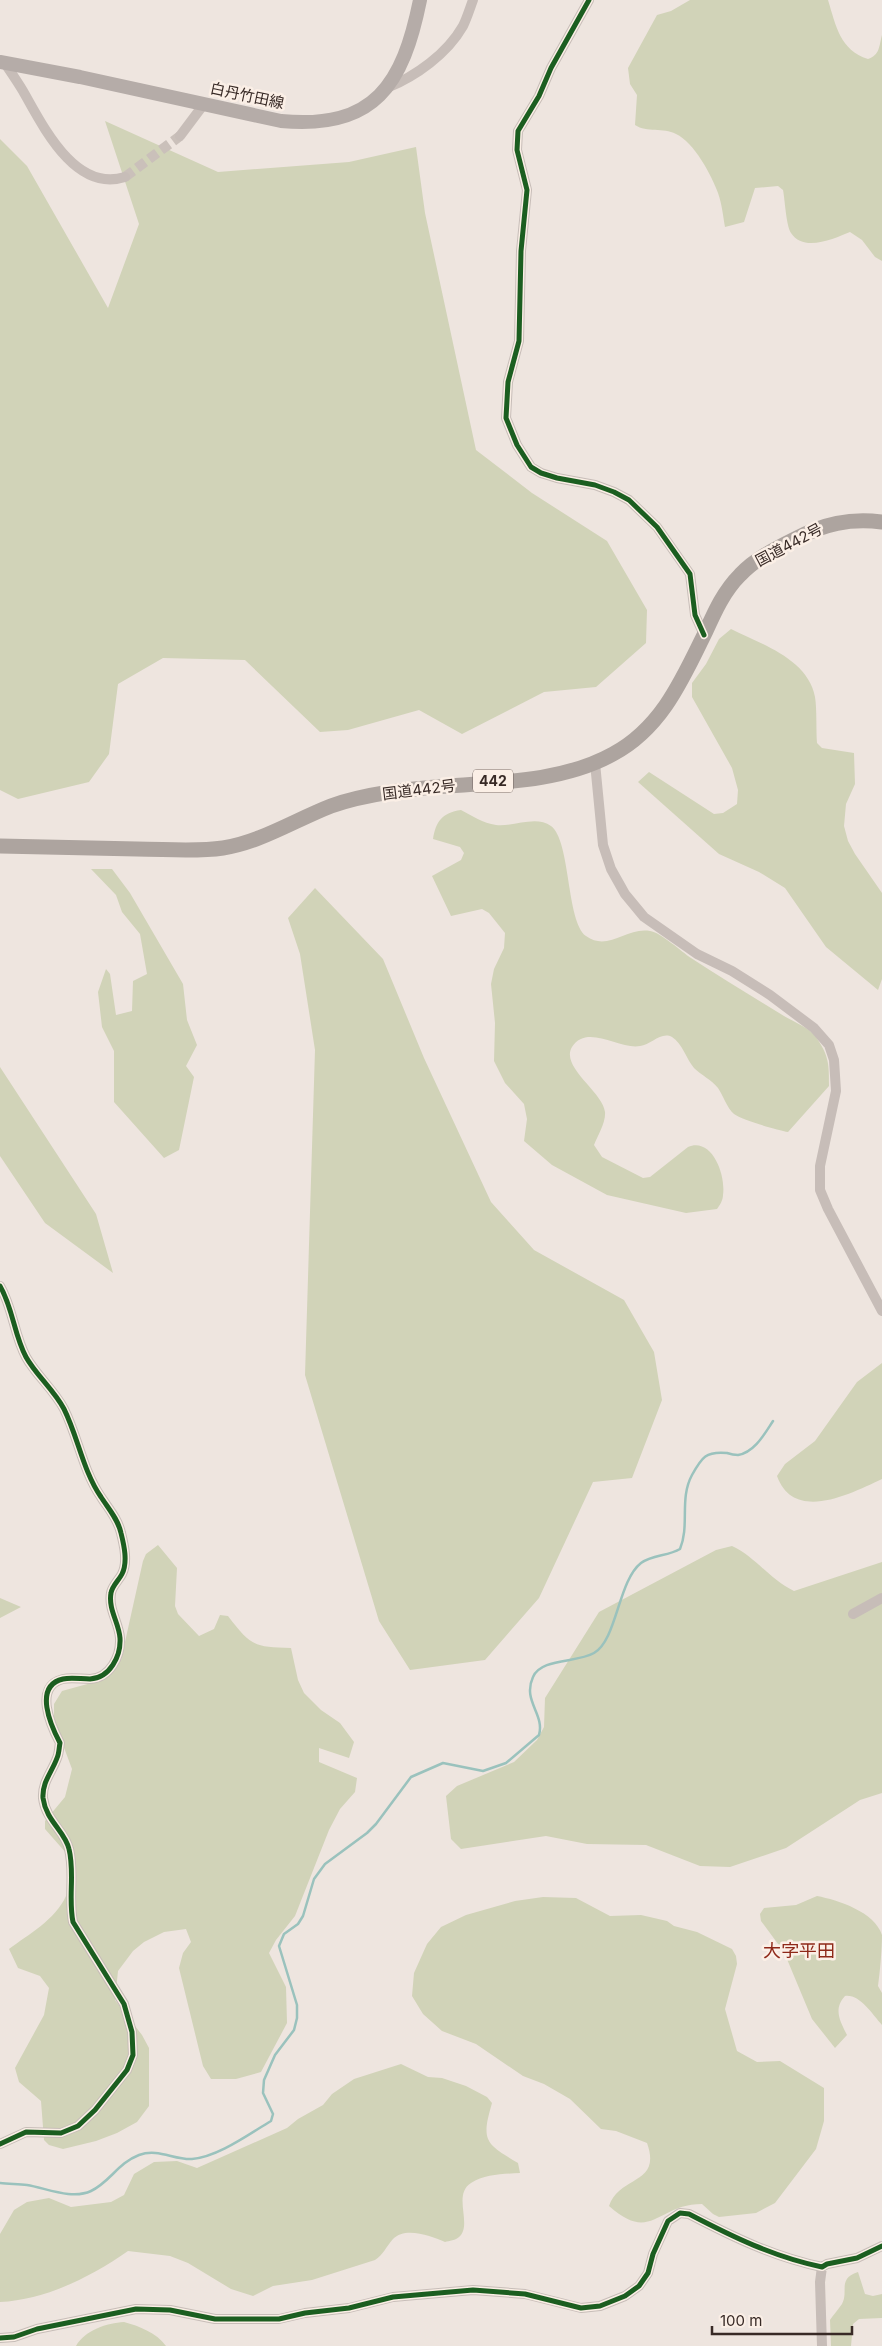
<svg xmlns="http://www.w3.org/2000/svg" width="882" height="2346" font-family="Inter,'Noto Sans JP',sans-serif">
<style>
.green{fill:#d1d3b8}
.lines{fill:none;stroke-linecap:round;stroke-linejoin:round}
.stream{stroke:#9ac2bd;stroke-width:2.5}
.minor-tunnel{stroke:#cac0ba;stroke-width:10;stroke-dasharray:10 5;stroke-linecap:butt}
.minor{stroke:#c7bdb8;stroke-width:10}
.major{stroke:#b5aca8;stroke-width:14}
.highway{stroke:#ada49f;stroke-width:15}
.cycleway-casing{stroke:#fbefe6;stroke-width:8}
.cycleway{stroke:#1b5e20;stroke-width:5}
.labels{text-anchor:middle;stroke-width:5;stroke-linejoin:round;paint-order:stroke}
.shield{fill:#fbefe6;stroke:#726560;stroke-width:1}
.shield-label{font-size:14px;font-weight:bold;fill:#382a26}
.street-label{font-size:15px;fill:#382a26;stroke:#fbefe6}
.quarter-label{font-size:18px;fill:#8e2818;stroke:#fbefe6}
</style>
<rect width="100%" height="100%" fill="#eee5df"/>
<!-- green -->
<path class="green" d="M690,0H828C836,26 840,50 868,59C880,55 879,46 882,35V261L875,257L862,240L850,232C835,238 804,253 791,233C786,225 785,200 783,190L778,186L755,188L744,222L725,227C723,216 722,204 718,193C712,176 694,142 676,134C663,127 647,133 635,125L637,95L630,84L628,68L657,15L671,11Z
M105,121L218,172L349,162L416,147L425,213L476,450L532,493L607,541L647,610L646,643L596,687L544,692L462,734L419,710L348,730L320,732L245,660L163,658L118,684L109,754L89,782L18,799L0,790V139L27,166L108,308L139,224Z
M731,629C761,644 808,659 815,697C817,708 816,731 817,743L822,748L854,753L855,784L846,804L844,826L848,841L855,854L882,893V979L878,990L826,947L785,888L759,872L719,854L638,782L649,772L714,814L723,813L737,804L738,790L732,768L692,697V683L706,664L719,639Z
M461,810C472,816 483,823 496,825C513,827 536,815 551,826C571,841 566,921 586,936C608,952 626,927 650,931C660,932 682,952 691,958C722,978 753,997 784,1016C794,1022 810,1028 816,1037C829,1056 829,1064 829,1086L788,1132C777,1130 742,1120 734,1114C727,1108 723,1095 718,1088C712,1080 701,1075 694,1068C687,1060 682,1043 672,1037C661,1031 651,1045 640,1046C620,1050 587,1023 572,1047C560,1067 603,1092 605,1112C606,1122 598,1135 594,1145L602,1157L643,1178L650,1177L688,1147C712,1137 726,1175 723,1195C723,1200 720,1205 717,1209L686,1213L607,1195L552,1165L524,1141L527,1119L524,1104L505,1083L494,1061L495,1023L491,984L494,969L504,948L505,933L489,913L482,909L451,916L432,876L461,860L464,853L460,847L433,839C436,821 442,813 461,810Z
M91,869H112L130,893L183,984L187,1020L197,1045L186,1066L194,1077L179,1150L164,1158L114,1102V1051L102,1027L98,992L106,969L110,974L116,1015L132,1011L133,981L147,974L140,934L122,912L116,895Z
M315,888L383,959L424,1058L491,1202L534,1250L624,1300L654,1352L662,1400L632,1478L593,1482L539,1598L485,1660L410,1670L379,1621L305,1375L315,1050L300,954L288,918Z
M0,1067L96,1214L113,1273L45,1223L0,1156Z
M882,1363V1479C850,1494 794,1523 777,1476L785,1464L815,1441L857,1382Z
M158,1545L177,1568L175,1606L178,1614L199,1636L214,1629L220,1615L228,1616C251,1646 254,1647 291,1648L298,1680L304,1693L321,1710L340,1723L354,1742L349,1758L319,1748V1762L357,1778L355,1792L340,1809L329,1830L295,1916L276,1940L269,1953L286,1987L287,2023L261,2072L236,2079H211L203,2066L179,1968L183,1953L191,1942L186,1929L164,1932L144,1942L133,1951L118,1971L115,2000L142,2035L149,2048V2106L137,2122L117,2133L96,2141L63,2149L49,2145L44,2140L41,2101L19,2082L15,2068L44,2015L49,1988L40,1976L18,1968L9,1949C29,1934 55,1920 66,1896C70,1886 72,1873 74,1862L45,1829V1821L65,1797L72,1769L54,1721V1704L62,1691L91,1683L121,1660L143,1561L146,1554Z
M732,1546C756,1557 770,1580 794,1591L882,1562V1793L860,1800L786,1848L730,1867L700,1866L646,1845L587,1844L546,1836L461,1849L451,1839L446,1796L457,1786L514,1762L537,1740L544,1727L545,1698L599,1612L716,1550Z
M0,1598L21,1607L0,1618Z
M817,1896C838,1900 875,1912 882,1935C882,1949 880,1972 878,1986L882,1993V2025C872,2014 860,1994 845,1996C833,2009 840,2021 847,2035L835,2048L812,2019L784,1952L761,1921L760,1914L764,1908L796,1905Z
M543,1897L576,1898L610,1916L641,1915L667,1921L674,1926L697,1932L732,1949L736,1956L737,1964L725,2009L737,2051L757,2062L780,2061L824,2088V2121L816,2149L775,2203L756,2213L719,2217L713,2214L702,2204C657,2204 652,2244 609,2206C620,2175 662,2185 647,2143L616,2131L601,2129L570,2099L544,2084L523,2076L476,2044L442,2031L423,2014L412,1996L414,1973L427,1944L441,1927L466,1915L515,1901Z
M401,2064L428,2077L442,2078L466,2086L487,2097L492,2103C481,2141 485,2143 518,2163L520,2173C504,2174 485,2174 471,2183C452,2195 473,2225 459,2237C456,2240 449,2241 445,2242C432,2236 405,2226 393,2239C386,2247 383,2255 375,2260L312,2280L273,2286L253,2296L231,2289L188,2263L170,2256L128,2251C91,2277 45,2300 0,2302V2234L14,2210L27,2202L49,2198L71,2207L111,2202L124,2195L134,2174L154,2162L177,2161L197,2168L287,2128L298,2119L323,2105L332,2094L354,2079Z
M858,2272L865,2294L873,2296L882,2294V2318L859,2319L853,2324L851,2346H831L830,2320C833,2315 838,2310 842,2304C849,2291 837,2279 858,2272Z
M124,2322C139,2326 157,2333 166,2346H76C85,2330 107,2323 124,2322Z"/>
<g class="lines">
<!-- stream -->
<path class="stream" d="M0,2183C9,2184 18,2184 27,2185C46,2188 72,2200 91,2191C110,2182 118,2163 139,2155C158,2148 174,2160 192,2159C218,2157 249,2134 271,2121L273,2114L263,2093L264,2080L275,2055L294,2030L297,2018V2005L279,1946L284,1934L298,1924L303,1916L314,1879L325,1864L367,1833L376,1824L411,1777L443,1763L483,1771L506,1763L539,1735C545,1714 522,1701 533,1677C541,1658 577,1663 594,1653C617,1640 618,1581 641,1563C652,1555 668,1556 680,1549C690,1525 679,1499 692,1475C702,1457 706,1451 727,1453C730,1454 735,1455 738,1455C755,1452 765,1433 773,1421"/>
<!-- minor-tunnel -->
<path class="minor-tunnel" d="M125,177L180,136"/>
<!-- minor -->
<path class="minor" d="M589,0L551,68L539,96L518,131L517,150L527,190L521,251L519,341L508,382L506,418L517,445L531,467L541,473L557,478L595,485L614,492L629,500L657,527L690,574L695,615L704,635
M4,62C10,71 17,81 23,91C43,126 75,193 125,177
M387,88C416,76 447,54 463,26C467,18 470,8 473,0
M180,136L204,104
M595,763L603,845L611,869L625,894L644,917L697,954L732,971L770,995L814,1028L829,1045L834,1060L836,1091L820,1166V1190L828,1209L882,1311
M0,1286C13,1308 14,1335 26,1357C36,1375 54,1390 64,1409C78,1437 83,1471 101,1497C108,1508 118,1519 121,1533C124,1545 128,1562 122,1574C119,1580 112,1586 111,1593C108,1609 119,1623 120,1638C121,1656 110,1678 90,1679C81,1679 71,1677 63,1679C33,1686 51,1726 60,1743C59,1748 59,1754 57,1758C52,1772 42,1782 43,1798C46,1821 65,1831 69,1849C75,1873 68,1898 73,1922L124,2004L132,2032L133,2055L127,2070L95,2110L78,2126L61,2133L26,2132L0,2144
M853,1614L882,1598
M0,2338L14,2337L37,2329L136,2309L170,2310L215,2319H279L305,2313L349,2308L393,2297L473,2290L525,2294L581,2308L600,2306L625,2296L639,2286L648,2273L653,2254L668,2221L680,2213L689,2214C733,2237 774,2257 822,2267L827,2264L857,2258L882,2246
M822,2346L820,2282L822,2267"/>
<!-- major -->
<path class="major" d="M0,62L80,77L281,121C375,130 403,84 420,0"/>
<!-- highway -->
<path class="highway" d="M0,846C46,847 91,848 137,849C165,849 195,852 223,848C261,842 295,820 331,806C350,799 371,795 390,792C462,780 548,790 613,754C662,728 683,678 706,631C715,611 724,591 740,575C755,559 775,549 795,539C824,524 849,518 882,522"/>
<!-- cycleway casing -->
<g class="cycleway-casing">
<path id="cycleway" d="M589,0L551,68L539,96L518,131L517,150L527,190L521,251L519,341L508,382L506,418L517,445L531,467L541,473L557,478L595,485L614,492L629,500L657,527L690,574L695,615L704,635
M0,1286C13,1308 14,1335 26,1357C36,1375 54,1390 64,1409C78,1437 83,1471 101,1497C108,1508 118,1519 121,1533C124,1545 128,1562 122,1574C119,1580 112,1586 111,1593C108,1609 119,1623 120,1638C121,1656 110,1678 90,1679C81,1679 71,1677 63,1679C33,1686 51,1726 60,1743C59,1748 59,1754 57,1758C52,1772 42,1782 43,1798C46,1821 65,1831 69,1849C75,1873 68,1898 73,1922L124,2004L132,2032L133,2055L127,2070L95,2110L78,2126L61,2133L26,2132L0,2144
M0,2338L14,2337L37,2329L136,2309L170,2310L215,2319H279L305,2313L349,2308L393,2297L473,2290L525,2294L581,2308L600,2306L625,2296L639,2286L648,2273L653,2254L668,2221L680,2213L689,2214C733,2237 774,2257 822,2267L827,2264L857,2258L882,2246"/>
</g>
<!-- cycleway -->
<use href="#cycleway" class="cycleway"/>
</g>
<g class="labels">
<!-- shield labels -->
<rect class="shield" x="473" y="769.5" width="40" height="23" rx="4"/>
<g class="shield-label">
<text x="493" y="786">442</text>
</g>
<!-- street labels -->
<g class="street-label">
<text transform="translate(247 96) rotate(12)" y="5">白丹竹田線</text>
<text transform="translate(789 545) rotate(-28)" y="5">国道442号</text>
<text transform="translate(419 790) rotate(-7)" y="5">国道442号</text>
</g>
<!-- quarter labels -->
<g class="quarter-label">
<text x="799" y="1957">大字平田</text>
</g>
</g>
<!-- scale -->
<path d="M712 2326v8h140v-8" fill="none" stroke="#382a26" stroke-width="2.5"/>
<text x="720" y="2326" font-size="15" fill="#382a26" stroke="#fbefe6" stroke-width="4" paint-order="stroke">100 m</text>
</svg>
